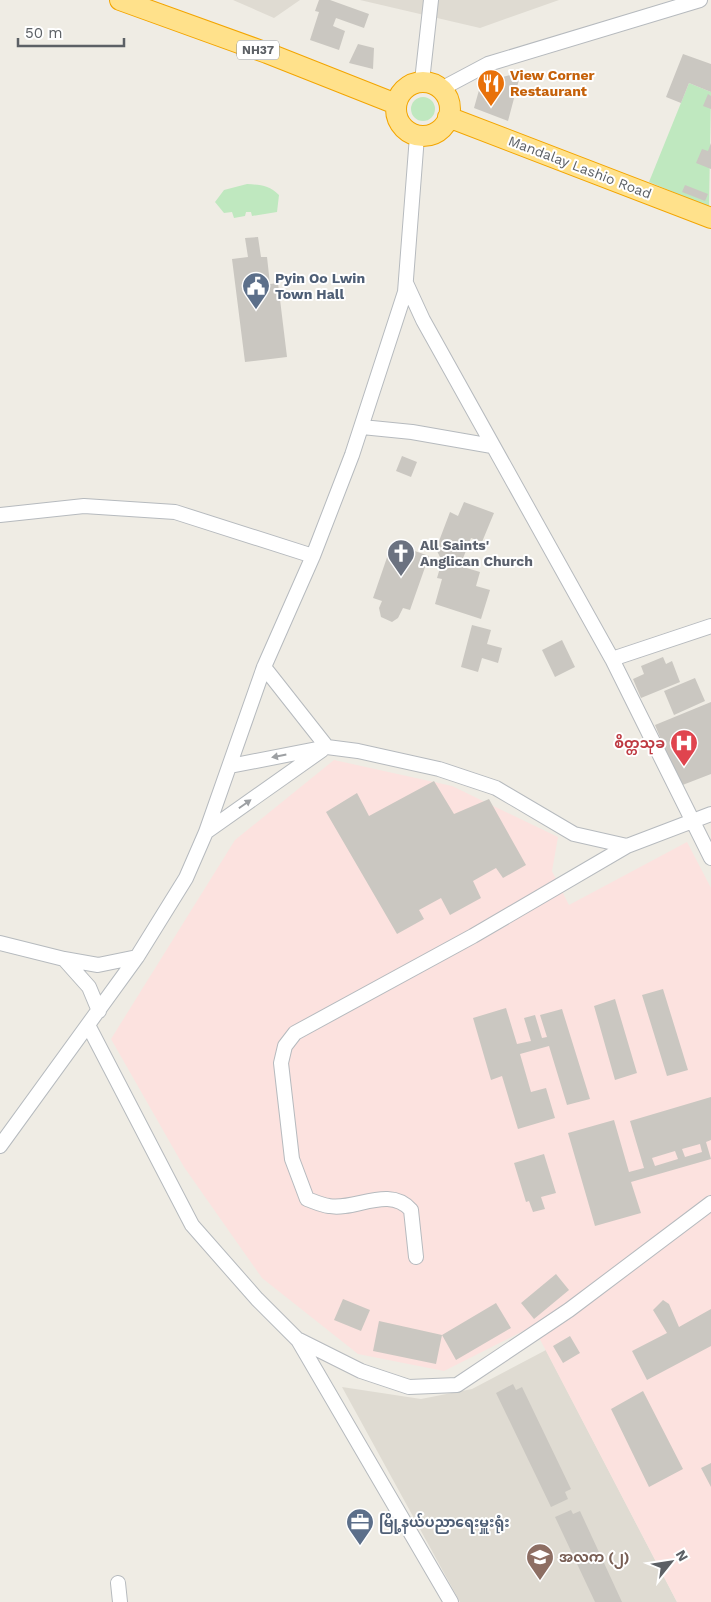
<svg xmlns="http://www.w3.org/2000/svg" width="711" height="1602" font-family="'Work Sans','Noto Sans Myanmar',sans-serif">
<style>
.education{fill:#dfdbd2}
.medical{fill:#fce2df}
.green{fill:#bfe8bf}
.building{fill:#cac7c1;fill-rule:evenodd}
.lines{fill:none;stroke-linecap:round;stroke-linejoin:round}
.minor-casing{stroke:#b6babe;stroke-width:16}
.highway-casing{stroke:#f3a500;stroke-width:22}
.minor{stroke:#fff;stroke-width:14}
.highway{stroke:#ffe18b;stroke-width:20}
.oneway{fill:#9da0a3}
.labels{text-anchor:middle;stroke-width:4;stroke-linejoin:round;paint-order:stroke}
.shield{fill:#fff;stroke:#8d9093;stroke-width:1}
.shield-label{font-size:12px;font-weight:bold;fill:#5c6065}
.food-label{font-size:14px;font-weight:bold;fill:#c56008;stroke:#fff;text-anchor:start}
.street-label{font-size:14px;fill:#5c6065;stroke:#fff}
.service-label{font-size:14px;font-weight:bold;fill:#4e5e75;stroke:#fff;text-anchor:start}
.worship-label{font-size:14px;font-weight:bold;fill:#5b616d;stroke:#fff;text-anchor:start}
.health-label{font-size:14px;font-weight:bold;fill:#be3a42;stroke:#fff;text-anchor:end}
.education-label{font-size:14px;font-weight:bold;fill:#785e54;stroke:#fff;text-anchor:start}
</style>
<rect width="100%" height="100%" fill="#efece4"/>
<!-- education -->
<path class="education" d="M233,0H300L274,18Z
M360,0H559L480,28Z
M546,1350L677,1602H460L342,1387L421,1399L472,1389Z"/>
<!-- medical -->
<path class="medical" d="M334,760L452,786L558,837L552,871L569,905L687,842L711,888V1602H677L533,1326L444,1371L358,1354L262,1278L184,1167L111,1039L235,840Z"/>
<!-- green -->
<path class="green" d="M689,83L711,92L709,207L649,182Z
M411 109a12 12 0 1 1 24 0a12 12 0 1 1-24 0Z
M247,184C261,185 269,185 279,195L277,212L252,216L251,212H246L245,216L234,218L232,212L224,213L215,202L224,190Z"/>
<!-- building -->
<path class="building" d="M319,0H330L369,14L364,28L336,18L333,26L345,31L339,50L310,40L319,12L315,11Z
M358,44L374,48L373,69L349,63Z
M683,54L711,64V92L689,83L681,103L666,97Z
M521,72L508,121L474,108L481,83Z
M708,94L711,96V109L703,106Z
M711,143V169L696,163L702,149L708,151Z
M685,185L708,194L705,201L682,192Z
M258,237L261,257H267L270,284L278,283L287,357L245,362L232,259L248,257L245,238Z
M402,456L417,462L411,477L396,471Z
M464,502L494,513L482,542L471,538L460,566L480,572L476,586L490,590L481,619L435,604L442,579L437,578L442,561L436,549L450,512L458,516Z
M392,543L429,556L410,610L403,608L398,618L392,622L381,617L379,608L382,601L373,598Z
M472,625L491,630L487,644L502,648L498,663L482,658L478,672L461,667Z
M562,640L575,667L555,677L542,650Z
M663,657L666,664L672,661L680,682L641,698L633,679L644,674L641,666Z
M695,678L705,701L674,715L664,691Z
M711,702V774L680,786L655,725Z
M434,781L454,814L489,799L526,865L503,878L496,868L473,881L481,898L450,915L441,898L419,910L424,919L397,934L326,812L357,793L369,816Z
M663,989L688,1070L667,1076L642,995Z
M615,999L637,1073L615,1080L594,1006Z
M506,1008L517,1044L531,1041L524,1018L535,1015L542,1038L547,1037L540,1015L562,1009L590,1099L567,1105L549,1046L520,1054L531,1092L546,1088L555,1118L518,1129L502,1076L491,1080L473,1018Z
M711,1097V1140L706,1142L711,1159L631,1182L641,1213L595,1226L568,1133L614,1120L629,1172L644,1168L630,1121ZM700,1144L702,1152L685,1157L682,1149ZM675,1151L678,1159L655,1166L652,1158Z
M544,1154L556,1193L541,1197L545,1209L533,1212L529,1201L526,1202L514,1163Z
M556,1274L569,1290L534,1319L521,1303Z
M343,1299L370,1310L361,1331L334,1320Z
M663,1300L669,1304L679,1327L711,1309V1346L647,1380L632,1351L667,1333L653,1310Z
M496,1303L511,1328L456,1360L442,1335Z
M379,1321L442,1335L436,1364L373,1351Z
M570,1336L580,1353L563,1363L553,1346Z
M513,1384L516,1390L522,1387L571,1489L565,1492L568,1499L551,1507L496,1393Z
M643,1391L683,1469L649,1487L611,1409Z
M711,1463V1487L701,1468Z
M571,1510L573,1514L580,1511L622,1602H595L555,1517Z"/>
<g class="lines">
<!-- minor casing -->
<g class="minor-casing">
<path id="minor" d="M422,81L431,0
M441,89L488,64L700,0
M406,283L423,320L612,659L711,858
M362,427L412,432L492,446
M0,515L84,506L175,512L313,556
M612,659L711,626
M264,667L327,747
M230,766L327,747L358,751L439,769L496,788L574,834L627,846L711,814
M206,832L322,750
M0,943L64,959L89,987L99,1011
M64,959L98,965L137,957
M88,1025L192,1225L257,1299L298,1340L451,1602
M0,1146L137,957L186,878L206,832L264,667L313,556L352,455L405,292L417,136
M416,1257L411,1210C389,1185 355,1211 329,1206C321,1205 313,1201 307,1199L292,1159L281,1063L285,1046L295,1033L473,936L627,846
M299,1340L361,1371L409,1387L457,1385L569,1310L711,1203
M118,1583L120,1602"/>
</g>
<!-- highway casing -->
<g class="highway-casing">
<path id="highway" d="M120,0L267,53L396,104
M396 109a27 27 0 1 1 54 0a27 27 0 1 1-54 0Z
M448,117L711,218"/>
</g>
<!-- minor -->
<use href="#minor" class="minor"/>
<!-- highway -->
<use href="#highway" class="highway"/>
</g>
<!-- one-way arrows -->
<defs><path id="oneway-solid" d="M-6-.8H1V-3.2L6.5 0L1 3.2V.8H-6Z" transform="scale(1.25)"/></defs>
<g class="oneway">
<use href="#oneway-solid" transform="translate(279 756) rotate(169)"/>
<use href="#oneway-solid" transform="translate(245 804) rotate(-35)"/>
</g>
<!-- icons -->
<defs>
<g id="restaurant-pin" transform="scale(1.4375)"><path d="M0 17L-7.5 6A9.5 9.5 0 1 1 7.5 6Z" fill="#e8710a" stroke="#fff"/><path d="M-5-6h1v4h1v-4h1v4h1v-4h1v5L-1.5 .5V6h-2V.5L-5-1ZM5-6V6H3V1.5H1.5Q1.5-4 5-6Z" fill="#fff"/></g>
<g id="civic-pin" transform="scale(1.4375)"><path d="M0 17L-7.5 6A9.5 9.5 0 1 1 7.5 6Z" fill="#5c6f8a" stroke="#fff"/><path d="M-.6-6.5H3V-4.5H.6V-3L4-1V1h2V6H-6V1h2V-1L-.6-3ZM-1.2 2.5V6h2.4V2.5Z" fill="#fff"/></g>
<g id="church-pin" transform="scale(1.4375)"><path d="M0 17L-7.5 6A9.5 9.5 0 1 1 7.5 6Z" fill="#6b7280" stroke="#fff"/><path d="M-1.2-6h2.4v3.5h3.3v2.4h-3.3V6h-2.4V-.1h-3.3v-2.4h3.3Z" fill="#fff"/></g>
<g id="hospital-pin" transform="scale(1.4375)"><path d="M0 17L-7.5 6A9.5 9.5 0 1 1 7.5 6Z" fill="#e0444e" stroke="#fff"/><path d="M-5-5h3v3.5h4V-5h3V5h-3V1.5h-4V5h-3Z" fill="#fff"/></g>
<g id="office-pin" transform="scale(1.4375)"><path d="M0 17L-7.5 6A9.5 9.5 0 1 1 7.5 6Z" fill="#5c6f8a" stroke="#fff"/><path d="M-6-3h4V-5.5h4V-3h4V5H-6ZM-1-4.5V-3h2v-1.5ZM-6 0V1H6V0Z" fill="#fff"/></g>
<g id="school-pin" transform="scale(1.4375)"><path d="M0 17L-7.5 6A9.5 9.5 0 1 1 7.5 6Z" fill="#8d6e63" stroke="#fff"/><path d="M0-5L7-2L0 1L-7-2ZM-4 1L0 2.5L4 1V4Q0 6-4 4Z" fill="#fff"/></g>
</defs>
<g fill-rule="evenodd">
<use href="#restaurant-pin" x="491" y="83"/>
<use href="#civic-pin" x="256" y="286"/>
<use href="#church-pin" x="401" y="553"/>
<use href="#hospital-pin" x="684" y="743"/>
<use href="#office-pin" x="360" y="1522"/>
<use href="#school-pin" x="540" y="1557"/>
</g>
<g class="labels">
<!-- shield labels -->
<rect class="shield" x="237" y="40.5" width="42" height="19" rx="4"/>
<g class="shield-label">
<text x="258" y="54">NH37</text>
</g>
<!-- food labels -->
<g class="food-label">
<text x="510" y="80">View Corner<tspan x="510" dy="16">Restaurant</tspan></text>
</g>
<!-- street labels -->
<g class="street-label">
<text transform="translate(580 167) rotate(21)" y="5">Mandalay Lashio Road</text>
</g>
<!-- service labels -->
<g class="service-label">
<text x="275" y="283">Pyin Oo Lwin<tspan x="275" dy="16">Town Hall</tspan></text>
<text x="379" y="1527">မြို့နယ်ပညာရေးမှူးရုံး</text>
</g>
<!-- worship labels -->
<g class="worship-label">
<text x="420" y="550">All Saints'<tspan x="420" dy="16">Anglican Church</tspan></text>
</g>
<!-- health labels -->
<g class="health-label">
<text x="665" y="748">စိတ္တသုခ</text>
</g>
<!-- education labels -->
<g class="education-label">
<text x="559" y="1562">အလက (၂)</text>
</g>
</g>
<!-- north arrow -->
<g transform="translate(671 1562) rotate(60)" stroke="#ffffff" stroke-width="4" paint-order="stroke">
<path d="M0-4L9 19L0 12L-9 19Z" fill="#5c6065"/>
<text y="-8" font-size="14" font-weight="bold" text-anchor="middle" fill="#5c6065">N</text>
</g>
<!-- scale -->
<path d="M18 38v8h106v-8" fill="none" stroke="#5c6065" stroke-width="2.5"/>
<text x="25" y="38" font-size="15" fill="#5c6065" stroke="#ffffff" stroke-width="4" paint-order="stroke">50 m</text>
</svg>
